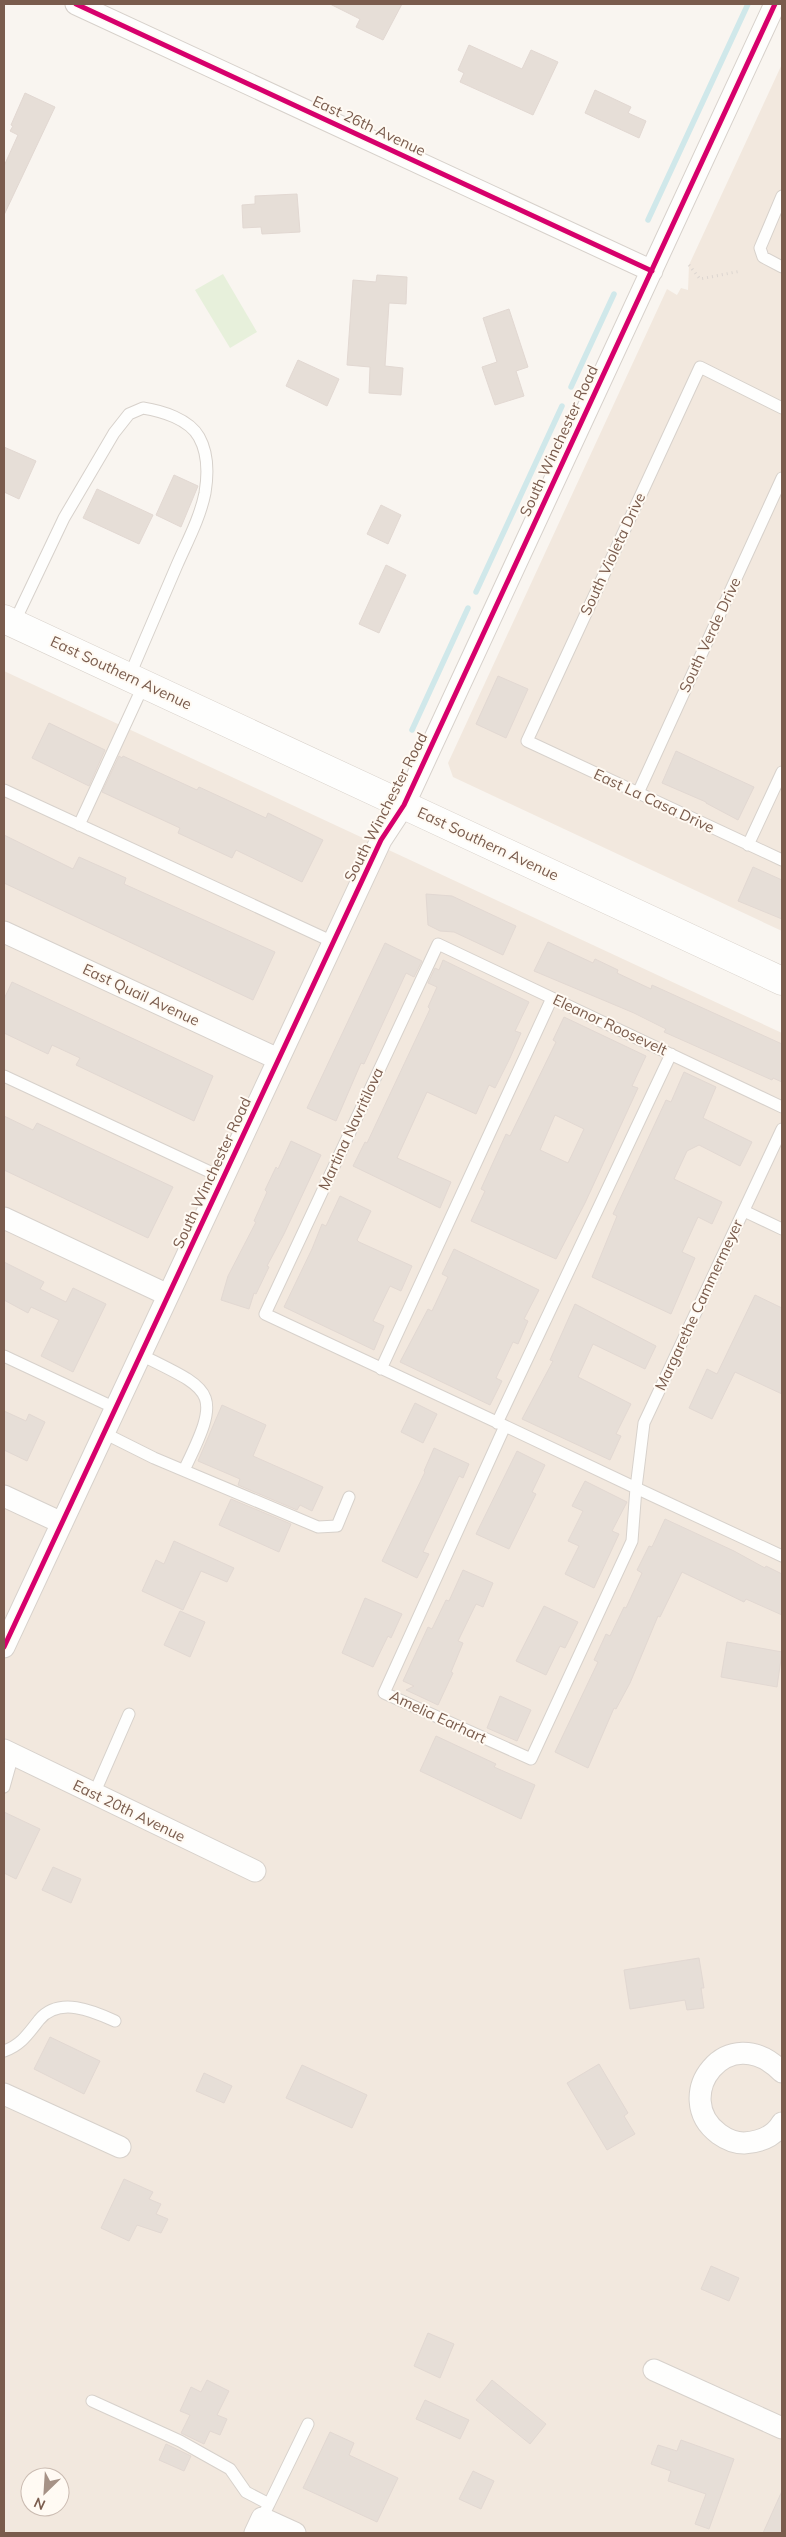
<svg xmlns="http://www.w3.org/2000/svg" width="786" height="2537" font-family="Mulish,sans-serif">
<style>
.residential{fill:#f2e8de;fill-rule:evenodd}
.green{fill:#e7f0db}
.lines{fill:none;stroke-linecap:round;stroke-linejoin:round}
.stream{stroke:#d0e8ea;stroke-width:5.5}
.building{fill:#e6ded7;stroke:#e2d8d2;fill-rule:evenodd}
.lane-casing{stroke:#d7d1cb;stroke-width:13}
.street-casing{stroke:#d7d1cb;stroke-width:23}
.secondary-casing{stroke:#d9d2cb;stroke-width:29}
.path{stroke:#dcd5d0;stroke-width:3;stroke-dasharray:1 4;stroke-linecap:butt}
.lane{stroke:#fefefd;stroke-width:11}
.street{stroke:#fefefd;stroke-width:21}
.secondary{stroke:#fefefd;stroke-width:28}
.cycleway-casing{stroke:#fffaf3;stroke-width:8}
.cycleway{stroke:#d6006c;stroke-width:5}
.labels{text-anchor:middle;stroke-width:4;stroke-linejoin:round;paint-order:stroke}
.street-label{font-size:15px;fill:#7a5c4d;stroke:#fffaf3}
</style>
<rect width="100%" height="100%" fill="#f9f5f0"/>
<!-- residential -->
<path class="residential" d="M782,64V931L453,777L448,763L667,289L677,295L681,288L688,290L689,265Z
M4,671L782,1033V2533H4ZM30,2477H60V2507H30Z"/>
<!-- green -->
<path class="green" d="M223,274L257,332L230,348L195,290Z"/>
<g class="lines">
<!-- stream -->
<path class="stream" d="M648,220L748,4
M571,387L614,294
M476,592L562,406
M412,730L468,608"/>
</g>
<!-- building -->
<path class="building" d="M330,4H402L383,40L356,27L360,19Z
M469,45L522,69L531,50L558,62L533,115L460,82L464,73L458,70Z
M595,90L631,107L628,113L646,121L639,138L585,113Z
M25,93L55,107L4,215V166L18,135L10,131L13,126L11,125Z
M297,194L300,232L262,234L261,227L243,228L242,205L255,204V196Z
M377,275L407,277L406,304L389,303L385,366L403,368L401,395L369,393L370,367L347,365L353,280L376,282Z
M509,309L528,367L516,371L524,396L495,405L482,367L497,362L483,318Z
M298,360L339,379L327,406L286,386Z
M4,447L36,461L19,499L4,492Z
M174,475L198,486L181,527L156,515Z
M97,489L153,515L139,544L83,518Z
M381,505L401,515L388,544L367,534Z
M386,565L406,575L379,633L359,624Z
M498,676L528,689L506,738L476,724Z
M49,723L105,750L89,786L32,758Z
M676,751L754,787L738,820L706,803V802L662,783Z
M119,756L122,758L123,756L197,790L199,787L266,818L268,813L323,840L302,882L236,850L232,858L178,833L180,828L102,792Z
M4,835L73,869L79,857L126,878L124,884L275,952L253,1000L4,883Z
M753,867L782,880V919L738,901Z
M426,894L452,896L516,926L503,955L454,932L440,931L428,925Z
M548,942L593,963L595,959L618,970L617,973L651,989L652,985L782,1044V1082L773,1078L772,1080L664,1032L666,1029L634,1013L534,971Z
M385,943L422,961L414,977L406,973L364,1064L361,1063L336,1121L307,1108Z
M443,960L529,1002L515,1031L521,1033L510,1058L495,1088L489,1085L476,1114L427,1092L397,1158L451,1182L440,1208L353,1166L365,1142L367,1143L430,1009L428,1007L437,987L428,983L435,968L439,970Z
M12,982L213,1076L194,1121L76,1065L80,1058L52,1045L48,1054L4,1033V999Z
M564,1017L646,1056L632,1086L638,1088L585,1203L556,1259L471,1221L485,1191L481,1189L506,1134L510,1136L556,1042L553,1040ZM555,1115L584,1129L568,1163L540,1150Z
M684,1072L716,1087L703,1118L752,1142L740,1166L699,1145L687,1151L674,1179L722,1202L712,1224L698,1217L682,1252L695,1258L671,1314L592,1277L617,1216L613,1214L666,1100L671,1102Z
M4,1116L33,1130L37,1123L173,1187L148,1238L4,1170Z
M291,1141L321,1155L284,1234L267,1266L269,1267L256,1294L254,1293L249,1309L221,1300L228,1276L256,1222L254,1221L267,1192L265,1190L276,1167L278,1169Z
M340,1196L371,1211L357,1240L359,1242L412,1266L401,1291L390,1286L373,1321L384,1326L374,1350L284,1307L312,1249L322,1224L326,1226Z
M454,1249L539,1290L524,1319L528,1321L518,1344L513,1342L496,1378L502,1381L490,1405L400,1362L428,1309L432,1311L448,1277L442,1274Z
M4,1262L44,1282L40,1289L66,1302L73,1288L106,1304L73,1372L41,1356L59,1320L31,1307L28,1313L4,1300Z
M755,1295L782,1308V1394L735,1372L712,1419L689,1408L707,1369L717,1374Z
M575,1304L656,1346L645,1369L593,1344L578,1377L631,1404L616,1434L621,1436L610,1460L522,1419L553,1361L550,1360Z
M415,1403L437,1414L423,1443L401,1432Z
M222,1405L266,1425L253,1456L323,1487L312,1511L300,1505L297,1510L238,1485L240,1479L198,1461Z
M4,1411L26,1421L29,1414L45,1422L27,1461L4,1450Z
M434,1448L469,1464L463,1478L459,1476L423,1552L429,1554L417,1578L382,1561L425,1472L424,1471Z
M517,1451L545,1465L532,1492L536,1494L509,1549L476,1534Z
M585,1481L627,1502L612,1531L619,1534L594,1588L565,1574L579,1546L568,1541L583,1511L572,1506Z
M231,1499L291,1524L279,1552L219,1525Z
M665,1519L734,1551L765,1568L766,1566L782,1574V1615L746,1599L744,1602L682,1572L660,1617L658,1616L630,1683L616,1709L614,1708L588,1768L555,1752L598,1662L594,1660L606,1634L610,1636L624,1607L626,1608L642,1573L637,1570L649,1546L652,1547Z
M174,1541L234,1568L227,1582L201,1571L183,1610L142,1591L156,1560L164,1564Z
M463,1570L493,1583L483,1607L476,1604L458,1641L463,1643L451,1672L453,1673L438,1705L406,1690L414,1686L403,1681L428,1627L432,1629L446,1600L449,1601Z
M365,1598L402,1614L391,1638L388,1636L373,1667L342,1653Z
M544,1606L578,1622L565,1648L560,1646L546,1675L516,1661Z
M180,1611L205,1622L190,1657L164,1645Z
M727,1642L782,1652L777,1687L721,1677Z
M500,1696L531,1710L517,1741L487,1728Z
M436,1736L496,1764L494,1767L535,1785L521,1819L420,1771Z
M4,1812L40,1829L16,1879L4,1873Z
M53,1867L81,1879L71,1903L42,1890Z
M699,1958L704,1988H701L704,2008L687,2010L685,2000L630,2009L624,1970Z
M50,2037L100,2061L84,2094L34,2069Z
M599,2064L628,2113L624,2116L635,2134L607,2150L567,2083Z
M302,2065L367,2095L352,2128L286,2098Z
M204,2073L232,2086L224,2103L196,2091Z
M124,2179L153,2192L149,2199L161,2204L156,2214L168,2219L161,2233L137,2225L129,2241L101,2228Z
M711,2266L739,2278L729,2301L701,2289Z
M428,2333L454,2344L440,2378L414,2366Z
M207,2380L229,2391L217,2415L227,2419L220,2435L210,2431L204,2444L181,2433L190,2415L180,2411L191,2387L201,2392Z
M492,2380L546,2424L530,2444L476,2400Z
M425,2400L469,2420L460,2439L416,2419Z
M330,2432L354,2443L349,2455L398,2478L377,2522L303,2488Z
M681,2440L734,2459L709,2529L695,2524L706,2494L668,2481L671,2471L651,2464L658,2445L677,2451Z
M166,2444L191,2456L184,2471L159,2460Z
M473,2471L494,2481L481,2509L459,2499Z
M782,2491V2533H763Z"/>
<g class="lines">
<!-- lane casing -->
<g class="lane-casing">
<path id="lane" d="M782,196L760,248L763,257L782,267
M782,408L700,367L527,741L782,860
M14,623L64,518L114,433L129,414L143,408C162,411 189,419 199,437C208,453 208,475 205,493C200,518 187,542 177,565C161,602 145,640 129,677
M4,790L333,942
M638,793L782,478
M79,825L144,684
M748,845L782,772
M4,1076L223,1178
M782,1107L438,944L265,1314L505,1426L384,1693L531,1759L632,1541L636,1488L782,1556
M744,1211L782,1229
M141,1355C214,1391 223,1391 184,1470
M4,1356L115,1408
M381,1369L552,998
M497,1423L671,1054
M505,1426L636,1488L644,1423L782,1129
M104,1433L154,1458L318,1527L337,1526L349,1497
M4,1787L13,1755
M94,1794L129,1714
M4,2051C21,2045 28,2034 39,2020C59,1996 93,2011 115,2021
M92,2401L180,2441L230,2469L246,2492L269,2504L262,2518
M269,2504L308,2424"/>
</g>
<!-- street casing -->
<g class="street-casing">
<path id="street" d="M76,4L652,271
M4,932L278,1059
M4,1218L168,1295
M4,1496L62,1523
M4,1647L381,840L404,805L775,4
M4,1750L255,1871
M782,2072C728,2017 669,2097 719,2134C726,2139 735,2143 744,2143C759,2142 774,2137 782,2123
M4,2094L120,2147
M654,2370L782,2428
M255,2533L262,2518L295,2533"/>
</g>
<!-- secondary casing -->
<g class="secondary-casing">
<path id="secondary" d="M4,619L782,981"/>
</g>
<!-- path -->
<path class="path" d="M689,265L700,279L741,271"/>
<!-- lane -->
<use href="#lane" class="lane"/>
<!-- street -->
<use href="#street" class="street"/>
<!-- secondary -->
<use href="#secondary" class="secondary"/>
<!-- cycleway casing -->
<g class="cycleway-casing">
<path id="cycleway" d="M76,4L652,271
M4,1647L381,840L404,805L775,4"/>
</g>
<!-- cycleway -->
<use href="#cycleway" class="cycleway"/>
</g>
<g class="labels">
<!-- street labels -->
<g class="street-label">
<text transform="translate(369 126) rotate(25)" y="5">East 26th Avenue</text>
<text transform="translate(559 441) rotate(-65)" y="5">South Winchester Road</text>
<text transform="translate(613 554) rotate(-65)" y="5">South Violeta Drive</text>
<text transform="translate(710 635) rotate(-65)" y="5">South Verde Drive</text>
<text transform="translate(121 673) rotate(25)" y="5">East Southern Avenue</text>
<text transform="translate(654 801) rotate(25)" y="5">East La Casa Drive</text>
<text transform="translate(386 807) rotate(-63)" y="5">South Winchester Road</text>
<text transform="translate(488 844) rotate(25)" y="5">East Southern Avenue</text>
<text transform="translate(141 995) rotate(25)" y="5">East Quail Avenue</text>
<text transform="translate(610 1025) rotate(25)" y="5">Eleanor Roosevelt</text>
<text transform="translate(351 1129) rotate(-65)" y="5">Martina Navritilova</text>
<text transform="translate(212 1173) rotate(-65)" y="5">South Winchester Road</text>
<text transform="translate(699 1305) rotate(-65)" y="5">Margarethe Cammermeyer</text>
<text transform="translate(438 1717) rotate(25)" y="5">Amelia Earhart</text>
<text transform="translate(129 1811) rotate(26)" y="5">East 20th Avenue</text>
</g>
</g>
<!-- border -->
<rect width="786" height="2537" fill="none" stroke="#7a5c4d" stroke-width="10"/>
<!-- north arrow -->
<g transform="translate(45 2492) rotate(205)"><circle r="24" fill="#fffaf3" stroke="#cabbb1"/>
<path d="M0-4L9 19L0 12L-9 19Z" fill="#a69286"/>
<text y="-8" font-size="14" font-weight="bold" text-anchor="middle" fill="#7a5c4d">N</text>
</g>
</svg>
